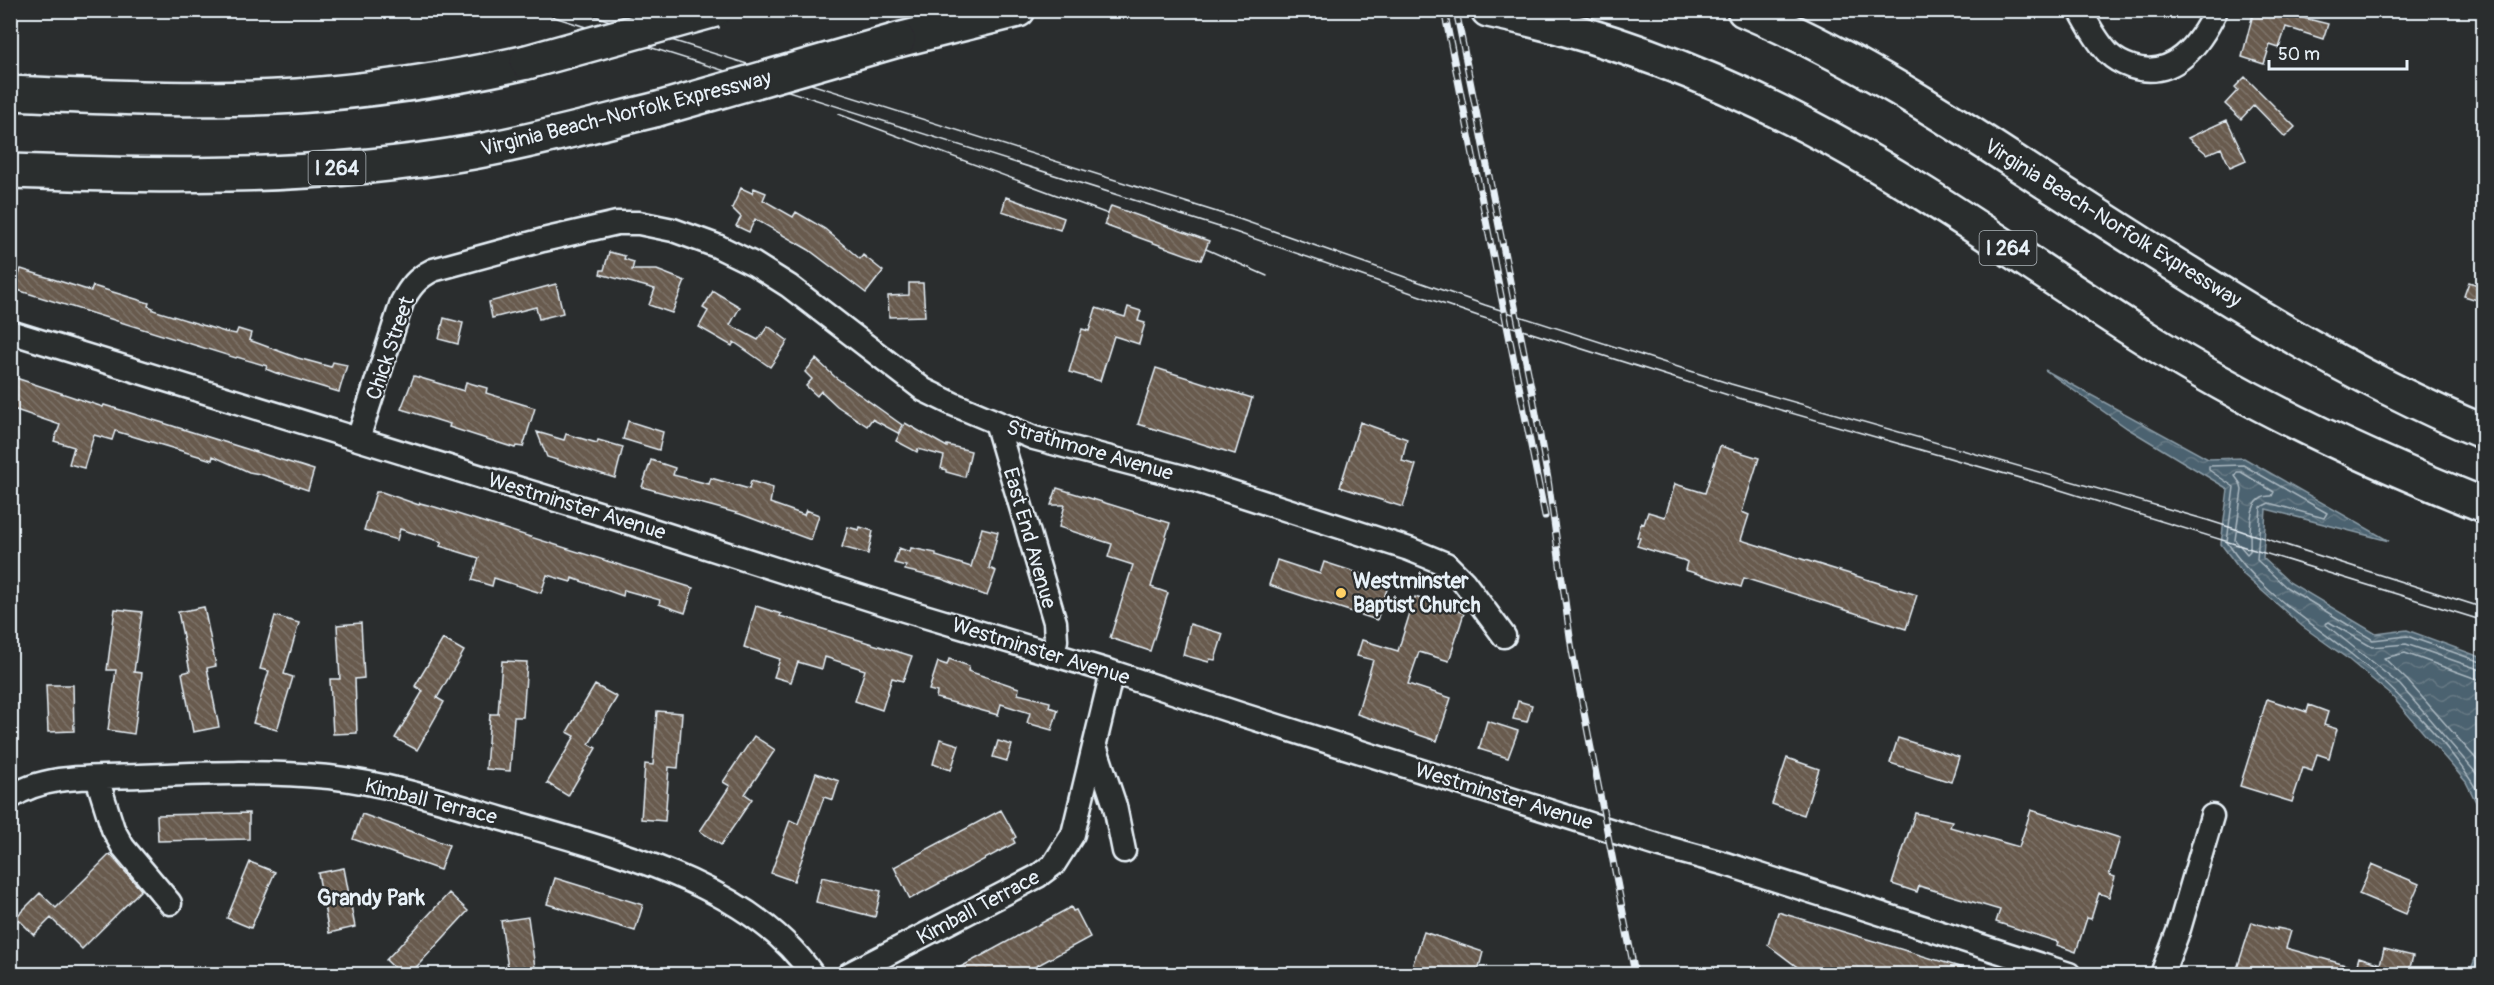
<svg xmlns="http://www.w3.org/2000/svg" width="2494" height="985" font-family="Pangolin,sans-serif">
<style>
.water{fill:url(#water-waves);stroke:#8a9ba6;stroke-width:1.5}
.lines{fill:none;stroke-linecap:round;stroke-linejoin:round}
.shore{stroke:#aab8c1;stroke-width:1.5}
.building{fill:url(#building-back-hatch);stroke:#e8f1f8;stroke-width:1.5}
.minor-casing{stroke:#e8f1f8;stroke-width:27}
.highway-casing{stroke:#e8f1f8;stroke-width:38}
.minor{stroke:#2a2d2e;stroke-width:22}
.highway{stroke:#2a2d2e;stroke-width:33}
.tram{stroke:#e8f1f8;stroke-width:1.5}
.rail-casing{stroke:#e8f1f8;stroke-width:7}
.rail{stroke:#2a2d2e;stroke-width:4.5;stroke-dasharray:14;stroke-linecap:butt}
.highway-bridge-casing{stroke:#e8f1f8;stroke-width:38;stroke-linecap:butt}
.highway-bridge{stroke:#2a2d2e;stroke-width:33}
.poi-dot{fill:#ffd166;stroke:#2a2d2e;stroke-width:2}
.labels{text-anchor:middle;stroke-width:4.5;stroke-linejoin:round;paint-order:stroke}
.shield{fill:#2a2d2e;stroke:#afb6bb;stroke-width:1.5}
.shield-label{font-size:20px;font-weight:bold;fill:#e8f1f8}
.street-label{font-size:21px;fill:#e8f1f8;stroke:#2a2d2e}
.poi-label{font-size:21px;font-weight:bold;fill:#e8f1f8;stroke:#2a2d2e;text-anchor:start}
.neighbourhood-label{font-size:22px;font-weight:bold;fill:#e8f1f8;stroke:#2a2d2e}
</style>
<defs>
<pattern id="water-waves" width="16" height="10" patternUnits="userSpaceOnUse" patternTransform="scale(1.5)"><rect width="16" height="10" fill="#4c626f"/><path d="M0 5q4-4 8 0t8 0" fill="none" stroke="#667984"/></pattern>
<pattern id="building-back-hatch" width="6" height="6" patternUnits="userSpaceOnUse" patternTransform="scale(1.5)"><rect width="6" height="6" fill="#675a4e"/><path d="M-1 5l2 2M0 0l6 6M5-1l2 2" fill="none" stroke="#7d7268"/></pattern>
</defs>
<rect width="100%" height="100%" fill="#2a2d2e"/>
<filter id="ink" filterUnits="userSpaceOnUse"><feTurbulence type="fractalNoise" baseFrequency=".0167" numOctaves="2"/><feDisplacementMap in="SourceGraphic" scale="12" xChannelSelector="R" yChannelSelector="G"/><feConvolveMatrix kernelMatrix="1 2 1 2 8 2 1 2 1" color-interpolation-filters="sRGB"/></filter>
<g filter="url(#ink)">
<!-- water -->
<path class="water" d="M2045,370L2208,459L2244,458L2389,541L2266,509L2263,558L2289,582L2376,634L2407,630L2483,658V826L2481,812L2466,782L2390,694L2348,659L2302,626L2244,575L2221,544L2228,489L2127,428Z
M2483,928V974H2469L2480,947Z"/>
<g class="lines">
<!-- shore -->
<path class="shore" d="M2237,472H2241L2274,492L2272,496C2245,495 2251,532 2250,551L2247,554L2235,540L2242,490L2240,483L2235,476Z
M2484,663L2407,636L2373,640L2286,587L2257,560L2261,507L2269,503L2324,518L2327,513L2243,465L2209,466V470L2234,487L2227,542C2257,590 2308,620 2351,654C2397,690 2458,752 2484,803
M2484,671L2406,644L2372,647L2329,622L2325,624L2400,685L2476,773L2484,787
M2484,680L2474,678L2405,653L2384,658L2407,680L2484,768"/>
</g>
<!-- building -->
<path class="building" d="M2254,10H2299L2296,16L2328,24L2323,39L2286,27L2279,48L2270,45L2264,64L2242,57Z
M2245,77L2295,127L2285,137L2254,105L2241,119L2225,104L2238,90L2235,87Z
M2227,120L2246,160L2230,167L2221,148L2207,154L2188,138Z
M741,188L752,193L754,188L766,193L763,200L793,217L796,212L825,229L860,259L863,255L883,271L866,293L809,250L755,219L749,232L736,226L741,217L732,208Z
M1006,197L1064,218L1060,230L1002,211Z
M1111,206L1209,241L1201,260L1104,225Z
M609,252L625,256L624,259L634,262L632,270H657L685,281L672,313L649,305L655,289L600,274L601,270H604Z
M21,269L91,291L93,286L149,303L148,306L153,308V310L225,332L236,334L238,329L251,333L249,340L298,358L331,367L333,362L347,365L339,392L276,373L266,369L267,366L237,357L236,358L14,289Z
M2469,282L2484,287V302L2464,296Z
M909,283H923L925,316L889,317L888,296L909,295Z
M556,284L563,313L539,319L536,307L492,318L489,302Z
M713,291L740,307L730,325L758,340L768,326L788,341L770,367L734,342L732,346L699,327L708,311L703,308Z
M1128,307L1141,311L1138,321L1145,323L1139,344L1114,336L1100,381L1069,372L1082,329L1089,331L1096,308L1125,317Z
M444,318L463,323L458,344L439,339Z
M816,359L835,377L902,425L898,433L872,419L867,426L837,406L821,391L817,396L806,386L812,379L805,372Z
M1156,368L1252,398L1235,454L1138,424Z
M414,376L464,391L466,382L487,388L486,393L535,408L523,447L516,446L515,448L449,427L450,424L401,409Z
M13,377L103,407L104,405L160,422L314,470L308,490L260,474L249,472L213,456L212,460L115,431L112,440L94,435L84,468L69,464L74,447L54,441L60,425L10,408V386Z
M628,421L663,432L659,450L623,439Z
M1360,422L1407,439L1402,461L1416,465L1403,507L1340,487Z
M905,423L947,447V445L971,451L965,477L946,472V470L941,468L944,456L918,449L917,452L896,441Z
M537,432L564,440L566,434L597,443L598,440L623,447L615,478L547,457Z
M1720,446L1759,458L1742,512L1749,515L1741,540L1917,595L1906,629L1744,578L1741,587L1685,570L1687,562L1683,560L1637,546L1640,538L1637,537L1641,523L1644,524L1648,512L1665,517L1675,484L1705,493Z
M651,460L675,468L673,475L709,484L711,478L749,489L751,481L773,488L770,503L804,515L806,510L819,515L811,540L740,514L642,487Z
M1057,488L1170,523L1151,587L1168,593L1150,651L1110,638L1133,565L1108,557L1112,544L1059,527L1065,505H1051Z
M376,492H382L419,505L420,503L435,507L693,588L685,613L659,604L660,600L624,590L623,596L572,578L571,582L547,575L541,593L494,578L492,586L472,580L479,558L440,546L442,542L400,529L397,540L364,530Z
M848,527L859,530L860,527L873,531L868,554L842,547Z
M982,528L998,532L989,568L996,571L987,596L942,579L905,570L906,566L894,563L899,548L910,552L911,548L936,553V556L971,567Z
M1277,560L1320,574L1324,562L1389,583L1377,620L1269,585Z
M1415,597L1464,613L1449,661L1419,652L1408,684L1451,698L1437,741L1357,714L1373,660L1357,656L1362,640L1398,651Z
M756,606L781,614L780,616L912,656L903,681L892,678L882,710L855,701L865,670L825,657L822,669L798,662L791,682L774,677L780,659L744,647Z
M204,607L216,666L207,668L219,727L193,732L182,673L190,671L178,612Z
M115,609L142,612L134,672L142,673L134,734L108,730L116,670H107Z
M275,616L299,623L284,674L293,677L277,730L253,723L269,671L260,669Z
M361,623L364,678L355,679L357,733L333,734L330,679H340L337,625Z
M1190,624L1223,634L1215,660L1210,659L1209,662L1183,655Z
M443,639L464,651L437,698L444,702L417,750L395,738L423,691L415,686Z
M949,659L969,666L968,671L1019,688L1018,694L1050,702L1049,707L1058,710L1052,730L1027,723L1030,713L1001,704L998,715L936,698L937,692L929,690L938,662L947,665Z
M502,661L527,662L523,717H514L510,771L486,769L490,714H498Z
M46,685H73L74,731L48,732Z
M595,685L617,697L589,744L596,748L568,796L547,783L575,736L567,732Z
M2267,699L2307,712L2309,705L2328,712L2324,725L2337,729L2329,758L2317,754L2312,771L2303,768L2292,802L2240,786Z
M1518,701L1532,705L1527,722L1513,719Z
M657,711L682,713L678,768L669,767L665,821L641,819L645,764L653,765Z
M1487,721L1518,731L1508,758L1479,749Z
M754,736L775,750L745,794L752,799L721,845L700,831L730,786L723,782Z
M1898,738L1959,757L1951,782L1890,763Z
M940,739L959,745L951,770L933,764Z
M998,741L1012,745L1007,761L993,757Z
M1787,758L1819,769L1804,815L1772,804Z
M816,773L839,781L833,800L824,797L794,881L771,873L790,820L798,824Z
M1001,810L1016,837L1013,839L1015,843L910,899L894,867Z
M2031,810L2120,838L2109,875L2115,877L2109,897L2099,893L2091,919L2087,918L2076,952L2057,945L2058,942L1996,922L2000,910L1919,886L1917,892L1892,884L1915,813L1952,821L1950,827L2019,847Z
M249,813V839L158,841L157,815Z
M362,814L449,845L440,870L353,839Z
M110,854L141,890L82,949L51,918L34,935L16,917L40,893L56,908Z
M250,862L275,872L251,928L227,918Z
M2372,864L2419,884L2406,914L2359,894Z
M344,868L355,927L329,933L318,873Z
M822,877L881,891L875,917L816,902Z
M555,878L643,905L635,931L547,904Z
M449,893L468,911L409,975H402L386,960Z
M1071,907L1073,911L1076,910L1090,937L1020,975H946Z
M1778,912L1973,971V975H1808L1768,945Z
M528,917L536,975H509L501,921Z
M2252,922L2277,930V928L2291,931L2286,948L2356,968L2359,957L2380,964L2384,949L2413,956L2408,975H2235Z
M1424,932L1483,952L1477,975H1409Z"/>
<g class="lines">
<!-- minor casing -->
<g class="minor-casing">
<path id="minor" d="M2080,10C2088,25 2097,41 2108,53C2115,60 2123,64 2132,67C2174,80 2200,44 2216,10
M10,332L618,519L904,610L1112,672L1243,715L1657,845L1726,864L2069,974
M996,422L1055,622L1056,640L1053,655
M358,439L402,302C410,287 417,278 433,270L543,240L617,223H639L673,230L717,246L754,264L789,286L924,390L953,404L1034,438L1191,479L1409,549L1446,564L1464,582L1504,636
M1095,746L1115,806L1124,851
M97,778L113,829L123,847L170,903
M10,798C45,773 98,778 139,776C202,773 267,771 329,777C390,784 448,803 506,820C608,850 749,882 812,974
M849,974L1038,876L1054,864L1073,834L1112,672
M2162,974L2179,929L2212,816"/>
</g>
<!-- highway casing -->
<g class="highway-casing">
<path id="highway" d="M1488,10C1600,33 1708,74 1809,127C1927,189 2034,268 2147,339C2253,406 2367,459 2484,505
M1744,10C1852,55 1950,119 2047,183C2188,273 2329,368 2484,432
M898,40L1018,10
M10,93C106,97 202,102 297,96C375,90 451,79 527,62
M10,171C165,177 320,179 473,152C535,141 597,124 658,109"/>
</g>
<!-- minor -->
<use href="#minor" class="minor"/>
<!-- highway -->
<use href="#highway" class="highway"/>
<!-- tram -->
<path class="tram" d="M532,10L1235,232L1481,317L1728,395L2044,485L2484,621
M576,10L1239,219L1485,305L1731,384L2207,520L2484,608
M838,114L1108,214
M1206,249L1267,276"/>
<!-- rail casing -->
<g class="rail-casing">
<path id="rail" d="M1444,10L1545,516
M1456,10L1532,392L1548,479L1572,651L1635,974"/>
</g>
<!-- rail -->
<use href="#rail" class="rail"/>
<!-- highway-bridge casing -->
<g class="highway-bridge-casing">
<path id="highway-bridge" d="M527,62L715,10
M658,109L898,40"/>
</g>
<!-- highway-bridge -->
<use href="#highway-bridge" class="highway-bridge"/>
</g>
</g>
<!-- markers -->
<circle class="poi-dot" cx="1341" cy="593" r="6"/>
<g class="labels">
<!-- shield labels -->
<g class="shield">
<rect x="308.5" y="151" width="57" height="34" rx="4.5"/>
<rect x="1979.5" y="231" width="57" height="34" rx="4.5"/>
</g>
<g class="shield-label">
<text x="337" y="175">I 264</text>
<text x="2008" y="255">I 264</text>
</g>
<!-- street labels -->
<g class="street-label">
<text transform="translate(626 113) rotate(-14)" y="7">Virginia Beach-Norfolk Expressway</text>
<text transform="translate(2113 223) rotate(32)" y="7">Virginia Beach-Norfolk Expressway</text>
<text transform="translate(390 348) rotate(-71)" y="7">Chick Street</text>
<text transform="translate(1090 450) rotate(16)" y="7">Strathmore Avenue</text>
<text transform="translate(577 506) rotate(17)" y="7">Westminster Avenue</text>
<text transform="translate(1030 538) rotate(74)" y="7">East End Avenue</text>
<text transform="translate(1041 651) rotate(17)" y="7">Westminster Avenue</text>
<text transform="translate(1504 796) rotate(17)" y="7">Westminster Avenue</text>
<text transform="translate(431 801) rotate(14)" y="7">Kimball Terrace</text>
<text transform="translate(978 907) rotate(-28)" y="7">Kimball Terrace</text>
</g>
<!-- poi labels -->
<g class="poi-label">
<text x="1353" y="588">Westminster<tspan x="1353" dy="24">Baptist Church</tspan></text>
</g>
<!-- neighbourhood labels -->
<g class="neighbourhood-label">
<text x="371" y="905">Grandy Park</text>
</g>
</g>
<!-- margin -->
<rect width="2494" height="985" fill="none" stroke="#2a2d2e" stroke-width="36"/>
<rect x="18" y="18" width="2458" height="949" fill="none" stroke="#e8f1f8" stroke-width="2" filter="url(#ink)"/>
<!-- scale -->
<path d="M2269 60v9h138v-9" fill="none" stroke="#e8f1f8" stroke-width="3"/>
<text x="2278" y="60" font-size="18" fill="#e8f1f8" stroke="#2a2d2e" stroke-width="4.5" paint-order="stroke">50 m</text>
</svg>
